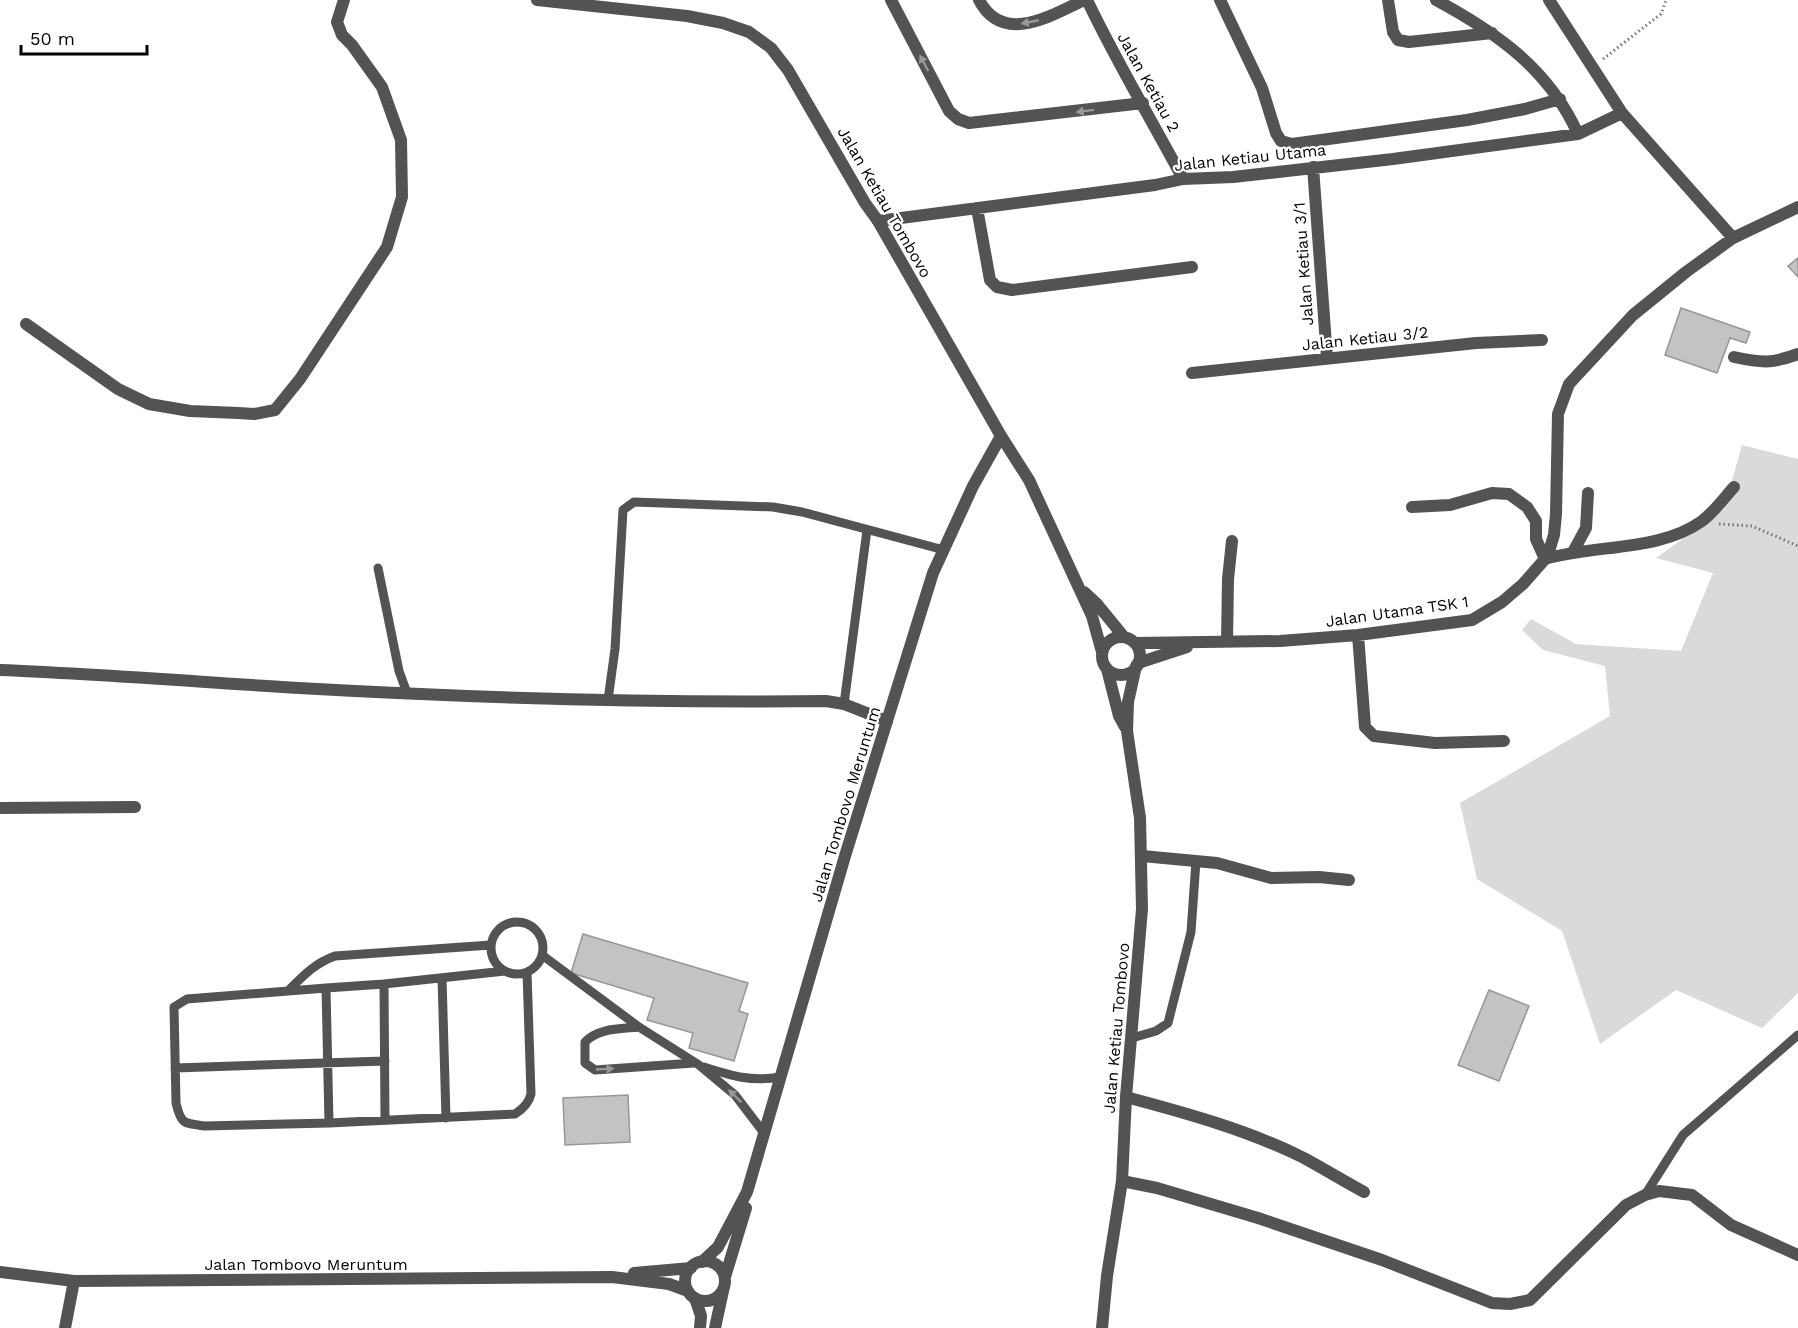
<svg xmlns="http://www.w3.org/2000/svg" width="1798" height="1328" font-family="'Work Sans',sans-serif">
<style>
.green{fill:#dadada}
.building{fill:#c3c3c3;stroke:#979797;stroke-width:1.5}
.lines{fill:none;stroke-linecap:round;stroke-linejoin:round}
.path{stroke:#757575;stroke-width:3;stroke-dasharray:1.5 3;stroke-linecap:butt}
.service{stroke:#535353;stroke-width:9}
.minor{stroke:#535353;stroke-width:12}
.tertiary{stroke:#535353;stroke-width:12}
.oneway{fill:#989898}
.labels{text-anchor:middle;stroke-width:4.5;stroke-linejoin:round;paint-order:stroke}
.street-label{font-size:16px;fill:#000;stroke:#fff}
</style>
<rect width="100%" height="100%" fill="#fff"/>
<!-- green -->
<path class="green" d="M1742,445L1798,459V993L1762,1028L1676,990L1600,1044L1562,931L1477,879L1460,803L1610,716L1605,666L1543,650L1522,630L1531,619L1576,644L1681,651L1713,573L1656,558L1724,509Z"/>
<!-- building -->
<path class="building" d="M1798,258V277L1788,266Z
M1681,308L1750,332L1746,343L1730,338L1717,373L1665,355Z
M583,934L748,983L739,1011L748,1014L734,1061L689,1048L693,1033L647,1020L654,998L571,973Z
M1489,990L1529,1006L1499,1081L1458,1065Z
M628,1095L630,1142L565,1145L563,1098Z"/>
<g class="lines">
<!-- path -->
<path class="path" d="M1603,59L1661,14L1666,0
M1719,524L1752,526L1798,546"/>
<!-- service -->
<path class="service" d="M378,568L399,671L407,693
M608,700L615,649L623,510L634,502L773,507L802,512L944,550
M844,704L867,530
M491 948a26 26 0 1 1 52 0a26 26 0 1 1-52 0Z
M542,955L639,1027L699,1065L735,1095L764,1133
M505,971L384,984L326,988L329,1123L515,1114C523,1109 529,1103 531,1094L527,972
M442,978L446,1118
M384,984L385,1120
M326,988L187,999L174,1007L176,1103C181,1124 183,1123 204,1126L329,1123
M288,991C303,976 315,963 335,956L491,945
M639,1027C620,1029 598,1028 585,1042V1063L595,1070L694,1063
M1132,1038L1156,1031L1168,1023L1191,932L1196,861
M704,1067C732,1076 751,1082 780,1077
M175,1068L385,1061
M1645,1195L1683,1135L1798,1035"/>
<!-- minor -->
<path class="minor" d="M891,0L949,111L958,119L969,123L1143,103
M979,0C1003,46 1052,15 1084,0
M1087,0C1116,61 1151,119 1183,179
M1220,0L1262,88L1276,133L1281,141L1292,144L1467,120L1525,109L1560,99
M1388,0L1393,32L1398,40L1409,42L1492,33
M1436,0C1497,33 1549,69 1578,134
M1549,0L1622,113L1733,238
M1313,167L1327,358
M977,208L990,280L997,287L1012,290L1192,267
M878,221L1155,185L1183,179L1233,177L1393,159L1578,134L1622,113
M26,324L118,389L149,404L190,411L238,413L254,414L275,410L300,379L387,247L402,197L401,140L382,87L352,45L342,35L337,22L344,0
M1734,357C1762,363 1771,364 1798,354
M1192,373L1476,343L1542,340
M1412,507L1450,505L1492,493L1509,494L1527,507L1536,521V539L1545,559C1595,544 1659,552 1702,521C1715,511 1724,498 1734,487
M1573,552L1586,528L1588,493
M1358,635L1365,727L1374,736L1435,743L1504,741
M1227,642L1228,579L1232,541
M1135,643L1280,641L1358,635L1472,620L1502,602L1523,584L1545,559L1550,548L1554,535L1556,514L1558,414L1569,384L1633,315L1686,272L1733,238L1798,207
M1138,663L1187,647
M0,670C100,674 200,682 299,688C475,698 651,703 826,701L844,704L887,721
M0,808L135,807
M1142,856L1217,863L1271,878L1319,877L1349,880
M1126,1097C1186,1113 1248,1130 1304,1158C1324,1169 1344,1181 1364,1192
M1122,1181L1157,1188L1258,1218L1382,1260L1492,1303L1510,1304L1530,1300L1626,1205L1645,1195L1659,1191L1692,1195L1731,1225L1798,1255
M695,1298L701,1316L700,1328
M65,1328L74,1281
M715,1328L723,1291"/>
<!-- tertiary -->
<path class="tertiary" d="M537,0L687,16L723,23L749,32L771,48L788,70L865,203L878,221L1001,436L1029,480L1092,616L1102,652
M1084,592L1097,604L1124,637
M1102 656a19 19 0 1 1 38 0a19 19 0 1 1-38 0Z
M1107,669L1119,716L1125,727
M685 1281a20 20 0 1 1 40 0a20 20 0 1 1-40 0Z
M702,1262L718,1247L747,1192L845,856L933,573L973,486L1001,436
M0,1272L74,1281L612,1277L669,1284L688,1291
M634,1273L691,1268
M725,1277L746,1208
M1102,1328L1107,1276L1122,1181L1126,1097L1142,909L1140,818L1127,731L1128,702L1136,666"/>
</g>
<!-- one-way arrows -->
<defs><path id="oneway-solid" d="M-6-.8H1V-3.2L6.5 0L1 3.2V.8H-6Z" transform="scale(1.5)"/></defs>
<g class="oneway">
<use href="#oneway-solid" transform="translate(1030 22) rotate(169)"/>
<use href="#oneway-solid" transform="translate(924 63) rotate(-118)"/>
<use href="#oneway-solid" transform="translate(1085 111) rotate(173)"/>
<use href="#oneway-solid" transform="translate(605 1069) rotate(-3)"/>
<use href="#oneway-solid" transform="translate(735 1096) rotate(-136)"/>
</g>
<g class="labels">
<!-- street labels -->
<g class="street-label">
<text transform="translate(1149 82) rotate(61)" y="6">Jalan Ketiau 2</text>
<text transform="translate(1250 157) rotate(-6)" y="6">Jalan Ketiau Utama</text>
<text transform="translate(885 202) rotate(60)" y="6">Jalan Ketiau Tombovo</text>
<text transform="translate(1303 264) rotate(-94)" y="6">Jalan Ketiau 3/1</text>
<text transform="translate(1365 338) rotate(-6)" y="6">Jalan Ketiau 3/2</text>
<text transform="translate(1397 611) rotate(-8)" y="6">Jalan Utama TSK 1</text>
<text transform="translate(845 804) rotate(-73)" y="6">Jalan Tombovo Meruntum</text>
<text transform="translate(1116 1028) rotate(-85)" y="6">Jalan Ketiau Tombovo</text>
<text x="306" y="1270">Jalan Tombovo Meruntum</text>
</g>
</g>
<!-- scale -->
<path d="M21 45v9h126v-9" fill="none" stroke="#000000" stroke-width="3"/>
<text x="30" y="45" font-size="18" fill="#000000" stroke="#ffffff" stroke-width="4.5" paint-order="stroke">50 m</text>
</svg>
